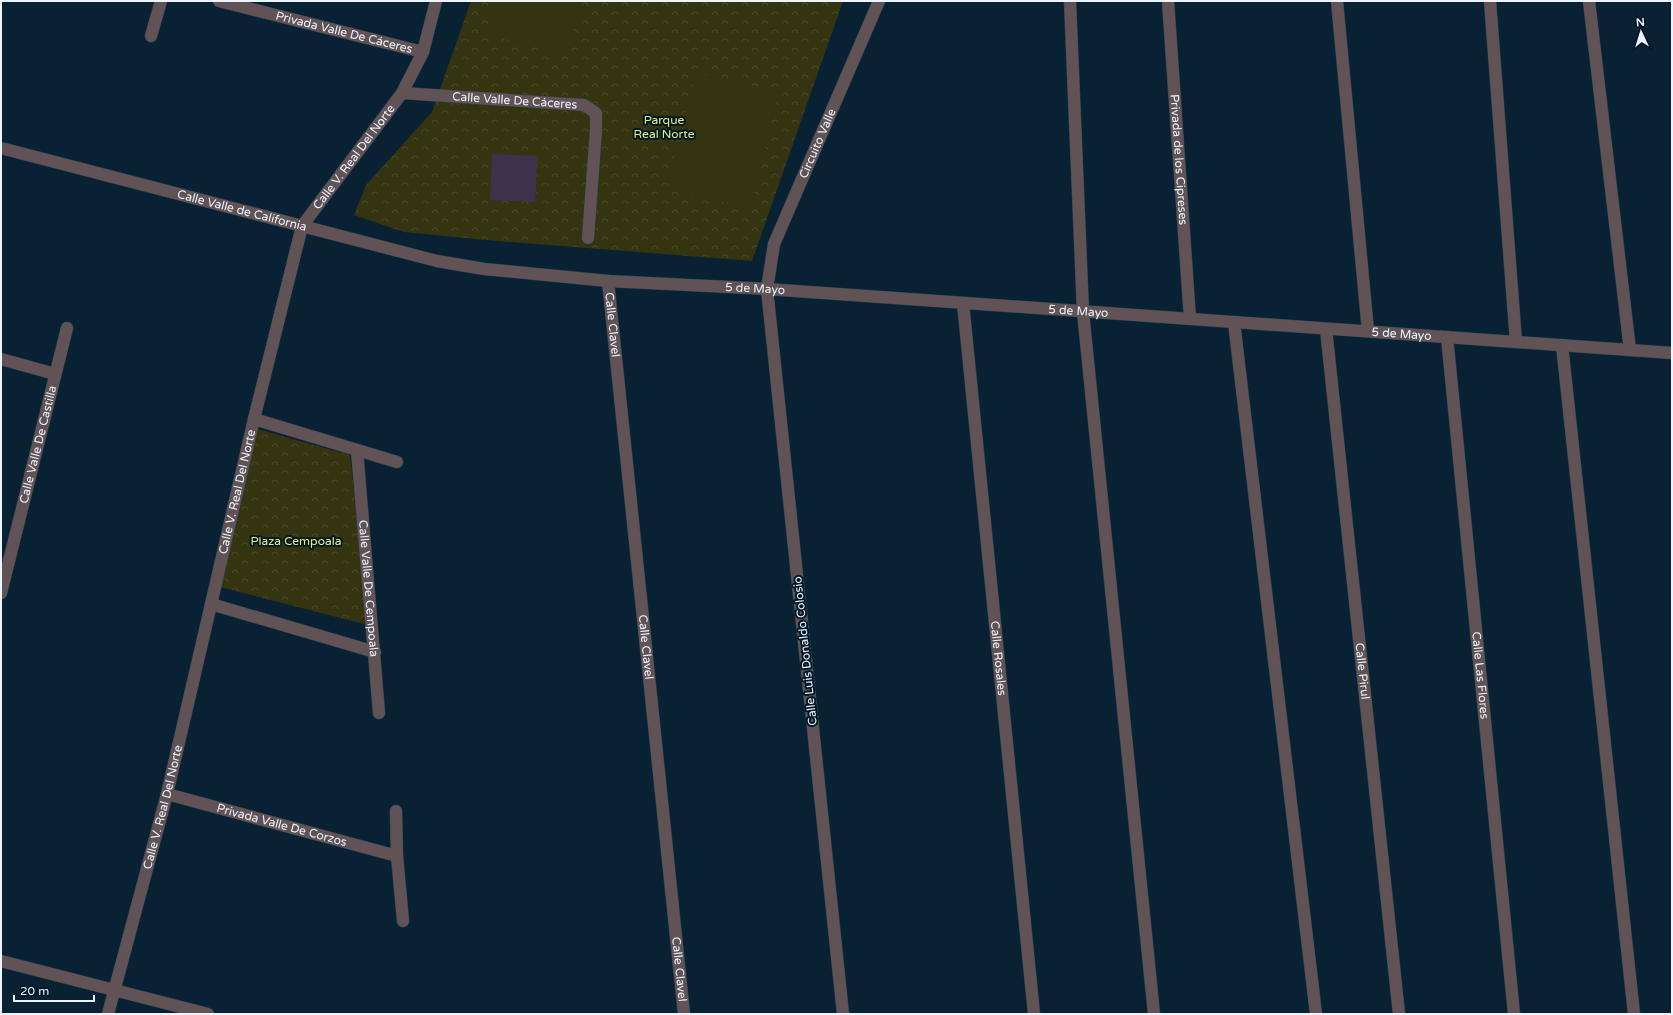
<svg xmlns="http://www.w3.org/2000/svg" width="1673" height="1015" font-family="'Varela Round',sans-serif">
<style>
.park{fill:url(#park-crowns)}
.pitch{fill:#343510}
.building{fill:#3c324b}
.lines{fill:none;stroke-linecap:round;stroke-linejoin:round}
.minor-casing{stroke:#283f4f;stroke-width:13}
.tertiary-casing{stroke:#283f4f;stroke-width:13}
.minor{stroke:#615255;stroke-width:12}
.tertiary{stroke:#615255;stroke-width:12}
.labels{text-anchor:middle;stroke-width:4;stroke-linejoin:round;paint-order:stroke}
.street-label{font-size:12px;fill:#ecf5fd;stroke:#011829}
.park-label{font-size:12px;fill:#e8ec7b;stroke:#011829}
</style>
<defs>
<pattern id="park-crowns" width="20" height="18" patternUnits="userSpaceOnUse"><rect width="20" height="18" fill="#343510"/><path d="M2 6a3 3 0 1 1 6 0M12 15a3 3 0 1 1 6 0" fill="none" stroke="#484928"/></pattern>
</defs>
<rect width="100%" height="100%" fill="#082133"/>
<!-- park -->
<path class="park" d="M471,1H843L752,261L486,240L404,232L354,215L366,185L432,112Z
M257,429L350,455L368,625L220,587Z"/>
<!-- pitch -->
<path class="pitch" d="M495,1H581L568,55L487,35Z
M696,73L778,92L750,208L667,188Z"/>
<!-- building -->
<path class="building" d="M492,154L538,156L535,202L490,200Z"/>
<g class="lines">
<!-- minor casing -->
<g class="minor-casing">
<g id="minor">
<path id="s1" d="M219,1L423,52"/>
<path d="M1070,1L1083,312L1154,1014"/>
<path id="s2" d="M1168,1L1190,319"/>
<path d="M1337,1L1368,331"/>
<path d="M1490,1L1516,342"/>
<path d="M1589,1L1630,350"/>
<path d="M151,36L161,1"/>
<path id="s3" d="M402,93L584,105L596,113V130L588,238"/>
<path id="s4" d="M608,281L684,1014"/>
<path id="s5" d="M963,303L1034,1014"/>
<path d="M1234,322L1316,1014"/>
<path id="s6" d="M1326,329L1399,1014"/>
<path id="s7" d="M1447,337L1514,1014"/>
<path d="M1562,345L1634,1014"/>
<path d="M1,359L55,374"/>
<path d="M254,419L397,462"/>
<path id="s8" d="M357,450L379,713"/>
<path id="s9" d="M1,593L67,328"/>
<path d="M211,604L375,652"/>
<path id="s10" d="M167,794L397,856"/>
<path d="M396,811L397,856L403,921"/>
<path d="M1,961L208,1014"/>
<path id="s11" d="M108,1014L167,794L254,419L302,226L402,93L423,52L436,1"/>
<path id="s12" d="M843,1014L767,289L774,244L879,1"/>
</g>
</g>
<!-- tertiary casing -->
<g class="tertiary-casing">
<g id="tertiary">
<path id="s13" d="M1,148L437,261L484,269L608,281L767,289L1672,353"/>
</g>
</g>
<!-- minor -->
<use href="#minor" class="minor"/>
<!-- tertiary -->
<use href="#tertiary" class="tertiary"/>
</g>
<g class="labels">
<!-- street labels -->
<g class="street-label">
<text dy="4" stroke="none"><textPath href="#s1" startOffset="129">Privada Valle De Cáceres</textPath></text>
<text dy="4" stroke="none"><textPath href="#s3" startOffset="113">Calle Valle De Cáceres</textPath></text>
<text dy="4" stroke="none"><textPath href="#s12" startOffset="884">Circuito Valle</textPath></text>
<text dy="4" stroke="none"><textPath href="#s11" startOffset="898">Calle V. Real Del Norte</textPath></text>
<text dy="4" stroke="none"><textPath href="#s2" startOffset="159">Privada de los Cipreses</textPath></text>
<text dy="4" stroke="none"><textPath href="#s13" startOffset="249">Calle Valle de California</textPath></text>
<text dy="4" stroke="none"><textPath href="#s13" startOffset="770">5 de Mayo</textPath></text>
<text dy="4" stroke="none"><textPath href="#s13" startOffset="1094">5 de Mayo</textPath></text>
<text dy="4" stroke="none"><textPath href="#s4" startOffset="44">Calle Clavel</textPath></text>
<text dy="4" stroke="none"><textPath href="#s13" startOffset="1418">5 de Mayo</textPath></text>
<text dy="4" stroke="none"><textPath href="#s9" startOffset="153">Calle Valle De Castilla</textPath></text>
<text dy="4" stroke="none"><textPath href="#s11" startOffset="538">Calle V. Real Del Norte</textPath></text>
<text dy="4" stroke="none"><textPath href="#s8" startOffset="139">Calle Valle De Cempoala</textPath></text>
<text dy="4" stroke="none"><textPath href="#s4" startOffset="368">Calle Clavel</textPath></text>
<text transform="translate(805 651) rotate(-96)" y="4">Calle Luis Donaldo Colosio</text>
<text dy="4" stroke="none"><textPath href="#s5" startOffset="357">Calle Rosales</textPath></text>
<text dy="4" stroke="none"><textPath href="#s6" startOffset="344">Calle Pirul</textPath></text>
<text dy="4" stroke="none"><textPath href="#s7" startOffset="340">Calle Las Flores</textPath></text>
<text dy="4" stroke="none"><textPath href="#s11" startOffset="214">Calle V. Real Del Norte</textPath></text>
<text dy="4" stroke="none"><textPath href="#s10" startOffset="119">Privada Valle De Corzos</textPath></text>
<text dy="4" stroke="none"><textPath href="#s4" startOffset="692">Calle Clavel</textPath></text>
</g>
<!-- park labels -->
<g class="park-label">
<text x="664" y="124">Parque<tspan x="664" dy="14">Real Norte</tspan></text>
<text x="296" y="545">Plaza Cempoala</text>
</g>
</g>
<!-- border -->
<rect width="1673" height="1015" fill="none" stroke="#ecf5fd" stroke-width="4"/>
<!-- north arrow -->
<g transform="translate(1641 32) rotate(356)" stroke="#011829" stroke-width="3" paint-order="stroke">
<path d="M0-3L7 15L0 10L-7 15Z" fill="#ecf5fd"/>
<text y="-6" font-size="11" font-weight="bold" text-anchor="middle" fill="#ecf5fd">N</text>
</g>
<!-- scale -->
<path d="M14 995v6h80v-6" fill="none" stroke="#ecf5fd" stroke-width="2"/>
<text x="20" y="995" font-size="12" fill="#ecf5fd" stroke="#011829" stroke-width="3" paint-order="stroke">20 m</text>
</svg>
